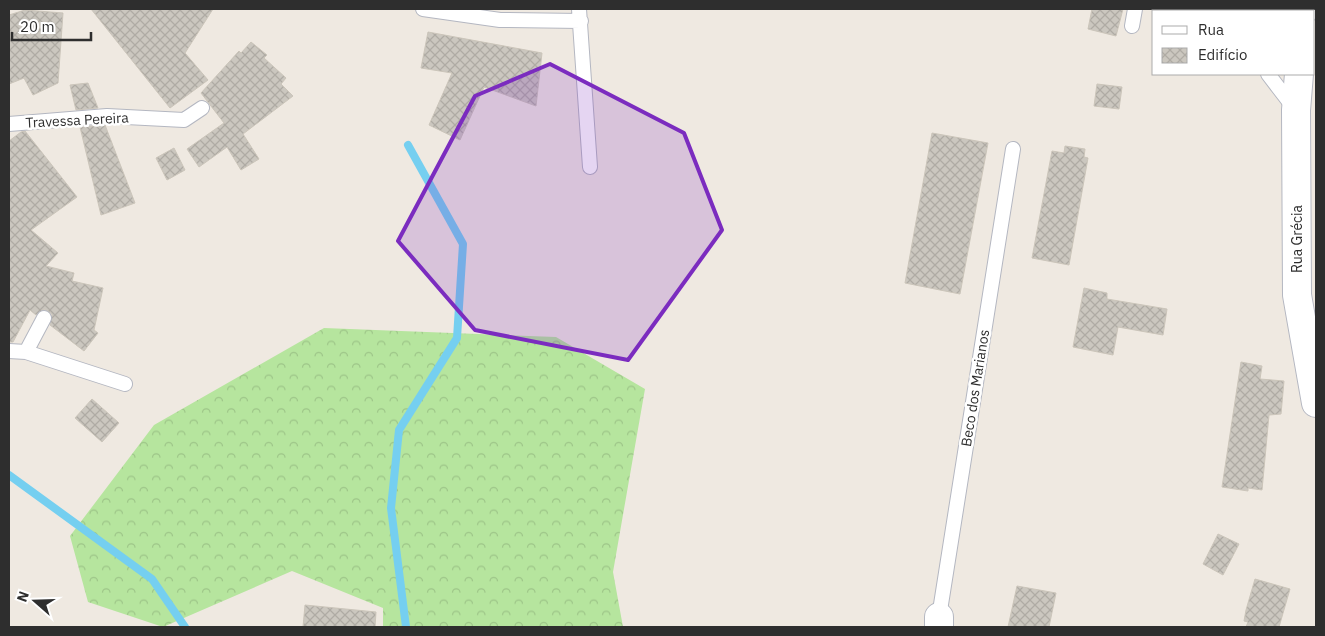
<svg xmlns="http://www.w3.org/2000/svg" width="1325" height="636" font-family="'IBM Plex Sans',sans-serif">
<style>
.forest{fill:url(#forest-crowns)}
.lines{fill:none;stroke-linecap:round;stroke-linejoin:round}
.stream{stroke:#75cff0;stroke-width:8}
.building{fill:url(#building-cross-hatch);stroke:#cbc5ba}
.service-casing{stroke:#b4b7c1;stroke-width:16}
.minor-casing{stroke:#b4b7c1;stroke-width:30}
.service{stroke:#fff;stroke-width:14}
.minor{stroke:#fff;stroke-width:28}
.marked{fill:#7b2cbf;fill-opacity:0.2;stroke:#7b2cbf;stroke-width:4;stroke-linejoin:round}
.labels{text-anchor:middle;stroke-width:5;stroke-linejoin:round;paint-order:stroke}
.street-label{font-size:14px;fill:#2e2e2e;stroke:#fff}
</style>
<defs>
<pattern id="forest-crowns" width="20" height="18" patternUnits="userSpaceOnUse" patternTransform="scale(1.25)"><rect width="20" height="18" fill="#b6e59e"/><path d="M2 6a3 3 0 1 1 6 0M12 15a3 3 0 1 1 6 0" fill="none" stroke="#9dc588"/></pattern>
<pattern id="building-cross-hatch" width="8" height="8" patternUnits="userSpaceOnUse" patternTransform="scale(1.25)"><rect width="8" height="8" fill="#cbc7bf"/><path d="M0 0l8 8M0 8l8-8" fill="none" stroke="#afaba4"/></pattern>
</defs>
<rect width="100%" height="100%" fill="#efe9e1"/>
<!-- forest -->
<path class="forest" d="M324,328L556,337L645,389L613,572L623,627H383V608L292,571L163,627L88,602L70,536L154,425Z"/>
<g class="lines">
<!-- stream -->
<path class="stream" d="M9,475L152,579L185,627
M406,627L391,508L399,430L457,338L463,244L408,145"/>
</g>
<!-- building -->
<path class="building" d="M91,9H213L185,53L208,80L170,108Z
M1092,9H1123L1116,36L1088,29Z
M25,10L63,13L58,83L33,95L24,78L9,84V15Z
M428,32L542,53L536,106L484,87L460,140L429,125L452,73L421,68Z
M251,42L267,55L264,58L286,78L281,84L293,96L243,134L259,159L241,170L227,147L199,167L187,149L224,123L201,93L239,51L241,53Z
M88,83L98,108L76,110L70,85Z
M1097,84L1122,87L1119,109L1094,106Z
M105,125L135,203L101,215L80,127Z
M25,131L77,197L31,230L58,253L46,266L74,273L72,281L103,288L94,330L98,333L84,351L50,325L52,314L44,309L36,315L30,310L13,342H9V141L21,132Z
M932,133L988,143L960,294L905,283Z
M1065,146L1085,149L1084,157L1088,158L1069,265L1032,258L1052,151L1064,153Z
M174,148L185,170L167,180L156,158Z
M1084,288L1107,293V299L1167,309L1163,335L1118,327L1113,355L1073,347Z
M1241,362L1262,366L1260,379L1284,381L1281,414L1269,415L1262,490L1248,488V491L1222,487Z
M92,399L119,423L102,442L75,418Z
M1218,534L1239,544L1223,575L1203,564Z
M1255,579L1290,589L1279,627H1246L1248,622L1244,621L1246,610Z
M1017,586L1056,593L1049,627H1008Z
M305,605L376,612L375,627H303Z"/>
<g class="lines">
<!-- service casing -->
<g class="service-casing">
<path id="service" d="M423,9L500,20L581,21
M579,9L590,167
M1217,9L1219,11
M1132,26L1135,9
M1268,74L1294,108
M9,124L107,116L184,120L202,108
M9,351L26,352L125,384
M26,352L44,318
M939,617L1013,149"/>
</g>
<!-- minor casing -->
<g class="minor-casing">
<path id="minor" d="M1303,11V9
M1299,74L1296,110L1297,295L1316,403
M939,617V627"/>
</g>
<!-- service -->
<use href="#service" class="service"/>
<!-- minor -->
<use href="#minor" class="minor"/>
</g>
<!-- marked area -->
<path class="marked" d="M550,64L684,133L722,230L628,360L475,330L398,241L475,96Z"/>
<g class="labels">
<!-- street labels -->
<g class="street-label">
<text transform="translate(77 120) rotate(-3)" y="5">Travessa Pereira</text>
<text transform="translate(1297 239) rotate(-90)" y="5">Rua Grécia</text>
<text transform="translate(975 388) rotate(-81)" y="5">Beco dos Marianos</text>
</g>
</g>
<!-- border -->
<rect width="1325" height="636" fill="none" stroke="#2e2e2e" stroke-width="20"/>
<!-- legend -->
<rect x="1152" y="10" width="162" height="65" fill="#ffffff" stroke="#ababab"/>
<rect x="1162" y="26" width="25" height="8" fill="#ffffff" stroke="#ababab"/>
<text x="1198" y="35" font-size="15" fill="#2e2e2e">Rua</text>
<rect x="1162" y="48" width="25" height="15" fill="url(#building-cross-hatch)" stroke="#ababab"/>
<text x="1198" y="60" font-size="15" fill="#2e2e2e">Edifício</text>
<!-- north arrow -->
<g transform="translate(35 601) rotate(290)" stroke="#ffffff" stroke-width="4" paint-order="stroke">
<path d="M0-4L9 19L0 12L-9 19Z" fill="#2e2e2e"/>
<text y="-8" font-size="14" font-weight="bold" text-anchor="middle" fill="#2e2e2e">N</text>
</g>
<!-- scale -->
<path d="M12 32v8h79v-8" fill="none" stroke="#2e2e2e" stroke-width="2.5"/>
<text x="20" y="32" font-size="15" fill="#2e2e2e" stroke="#ffffff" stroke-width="4" paint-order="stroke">20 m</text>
</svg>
